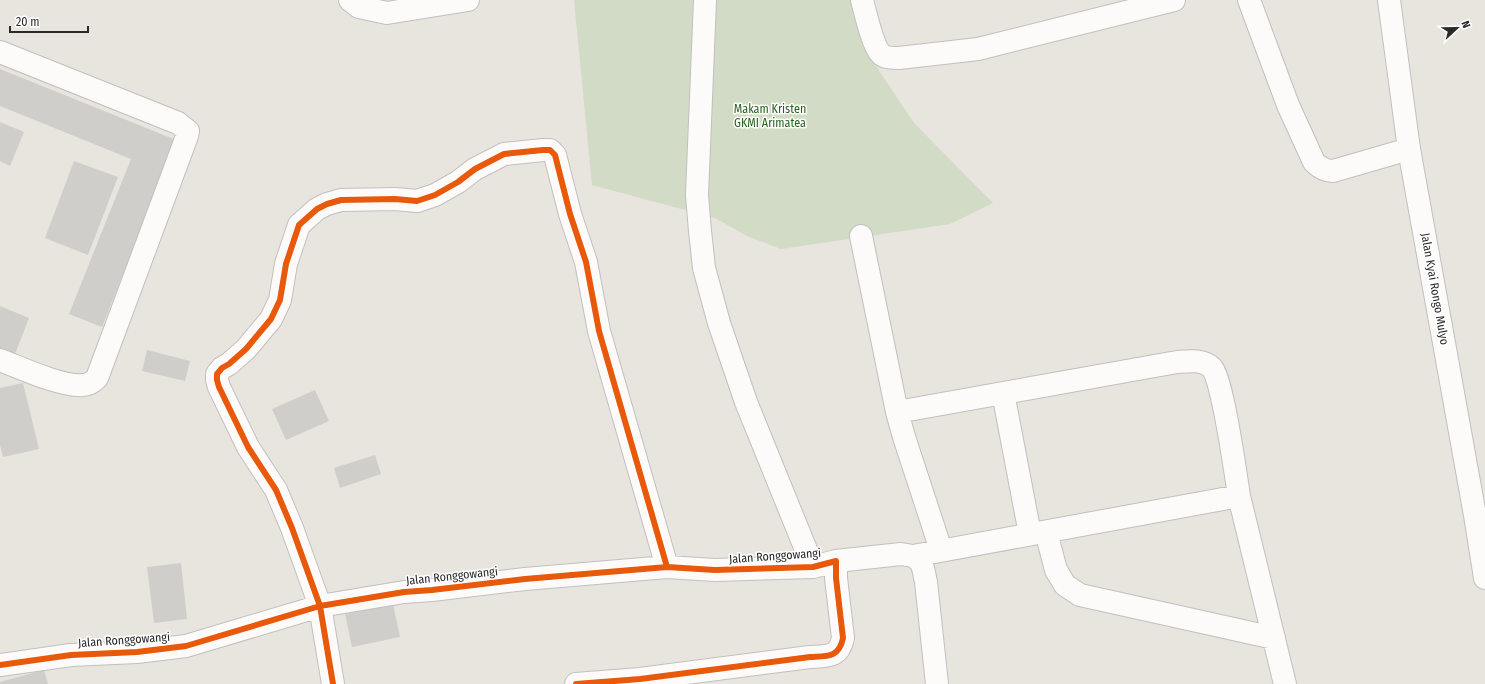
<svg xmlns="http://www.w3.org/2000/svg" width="1485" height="684" font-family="'Fira Sans Condensed',sans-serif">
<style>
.cemetery{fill:#d2dbc6}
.building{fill:#d0ceca}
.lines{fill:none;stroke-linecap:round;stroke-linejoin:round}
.street-casing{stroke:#c1c0c0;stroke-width:24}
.secondary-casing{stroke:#c1c0c0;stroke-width:24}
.street{stroke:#fcfbfa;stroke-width:22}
.secondary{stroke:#fcfbfa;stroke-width:22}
.cycleway-casing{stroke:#fff;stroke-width:8}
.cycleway{stroke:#e8590c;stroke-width:6}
.labels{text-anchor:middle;stroke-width:3;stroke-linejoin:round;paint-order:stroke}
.park-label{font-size:12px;fill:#25621d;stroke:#fff}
.street-label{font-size:12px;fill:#292929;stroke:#fff}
</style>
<rect width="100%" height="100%" fill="#e8e4de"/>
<!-- cemetery -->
<path class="cemetery" d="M574,0H850L870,57L914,123L993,203L950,224L781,249L747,236L715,218L592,185Z"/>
<!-- building -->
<path class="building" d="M0,69L176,140L102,327L69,314L131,159L0,106Z
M0,122L24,132L10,166L0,161Z
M74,161L118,177L88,255L45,238Z
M0,306L29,318L15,354L0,349Z
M147,350L190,361L185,381L142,371Z
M23,383L39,449L3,457L0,445V388Z
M315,390L329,421L286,440L272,409Z
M375,455L381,474L340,488L334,468Z
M181,563L187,619L154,623L147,567Z
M393,604L400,637L352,647L345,614Z
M44,670L48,684H0V682Z"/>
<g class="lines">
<!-- street casing -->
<g class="street-casing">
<path id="street" d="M350,0L359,7L387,13L468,0
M705,0L697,195L700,231L704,268L719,323L746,402L813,567
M862,0C865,11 873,47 881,54C885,58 893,58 899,58L978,49L1174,0
M1249,0L1288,105L1314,162C1320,168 1325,171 1333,171L1409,149
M0,52L178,123L188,131L187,136L97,378C93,382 89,385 83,385C62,387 21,368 0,360
M861,236L897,412
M1003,393L1030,534
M1046,532L1056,570L1065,585L1080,595L1274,638
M941,550L904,437L897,412L1177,362C1189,361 1203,359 1212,368C1222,377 1236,476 1239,496
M913,556L1239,496L1285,684
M836,561L901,554L913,556L920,561L923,568L926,582L937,684
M0,665L71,655L137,652L186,646L320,606L404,592L432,590L525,579L667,567L715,570L813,567L836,561V578L843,638C839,658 827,656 810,657L640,679L576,684
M333,684L320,606L292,528L276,490L248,447L219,387L217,380V374L222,368L229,364L246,349L271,319L280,300L286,264L299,225L317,209L327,204L341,200L395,199L417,201L435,195L458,182L475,169L504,154L543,150H550L555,155L570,214L586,262L599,331L667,567"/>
</g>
<!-- secondary casing -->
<g class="secondary-casing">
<path id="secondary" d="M1389,0L1409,149L1475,515L1485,578"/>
</g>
<!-- street -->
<use href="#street" class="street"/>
<!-- secondary -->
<use href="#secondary" class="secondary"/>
<!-- cycleway casing -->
<g class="cycleway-casing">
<path id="cycleway" d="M0,665L71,655L137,652L186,646L320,606L404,592L432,590L525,579L667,567L715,570L813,567L836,561V578L843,638C839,658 827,656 810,657L640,679L576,684
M333,684L320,606L292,528L276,490L248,447L219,387L217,380V374L222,368L229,364L246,349L271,319L280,300L286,264L299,225L317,209L327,204L341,200L395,199L417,201L435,195L458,182L475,169L504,154L543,150H550L555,155L570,214L586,262L599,331L667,567"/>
</g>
<!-- cycleway -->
<use href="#cycleway" class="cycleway"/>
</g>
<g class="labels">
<!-- park labels -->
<g class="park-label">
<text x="770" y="113">Makam Kristen<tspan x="770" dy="14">GKMI Arimatea</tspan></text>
</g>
<!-- street labels -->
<g class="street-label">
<text transform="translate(1435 289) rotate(80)" y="4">Jalan Kyai Rongo Mulyo</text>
<text transform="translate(775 556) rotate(-4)" y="4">Jalan Ronggowangi</text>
<text transform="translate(452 576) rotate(-6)" y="4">Jalan Ronggowangi</text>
<text transform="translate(124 640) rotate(-4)" y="4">Jalan Ronggowangi</text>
</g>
</g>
<!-- north arrow -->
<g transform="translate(1457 28) rotate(68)" stroke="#ffffff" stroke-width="3" paint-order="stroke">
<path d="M0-3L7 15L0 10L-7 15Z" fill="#292929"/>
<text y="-6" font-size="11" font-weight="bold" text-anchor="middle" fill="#292929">N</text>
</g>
<!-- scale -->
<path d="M10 26v6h78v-6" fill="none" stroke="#292929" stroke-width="2"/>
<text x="16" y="26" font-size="12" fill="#292929" stroke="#ffffff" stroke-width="3" paint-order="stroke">20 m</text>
</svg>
